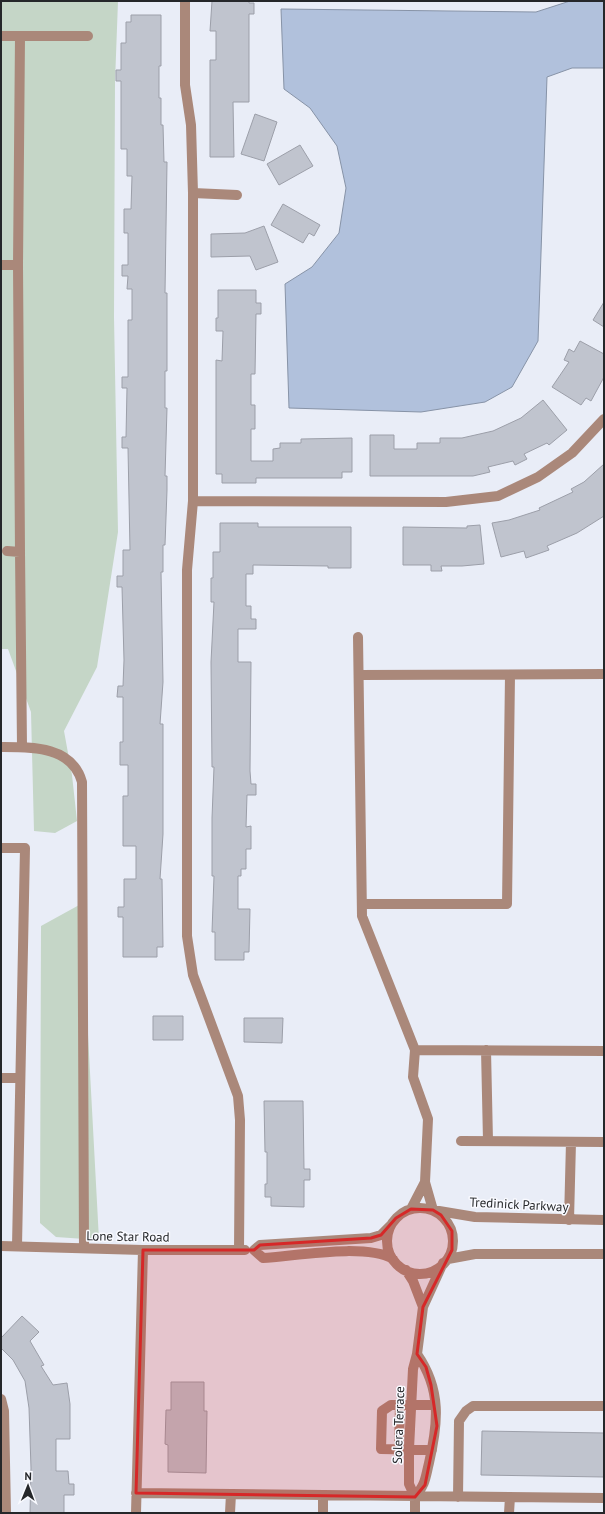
<svg xmlns="http://www.w3.org/2000/svg" width="605" height="1514" font-family="'PT Sans',sans-serif">
<style>
.green{fill:#c5d6c7}
.water{fill:#b1c1dc;stroke:#8793a7}
.building{fill:#c0c4ce;stroke:#9c9fa9}
.lines{fill:none;stroke-linecap:round;stroke-linejoin:round}
.minor{stroke:#aa887a;stroke-width:10}
.marked{fill:#d62828;fill-opacity:0.2;stroke:#d62828;stroke-width:3;stroke-linejoin:round}
.labels{text-anchor:middle;stroke-width:3;stroke-linejoin:round;paint-order:stroke}
.street-label{font-size:13px;fill:#25272a;stroke:#f9faff}
</style>
<rect width="100%" height="100%" fill="#e9edf7"/>
<!-- green -->
<path class="green" d="M1,1H118L115,82L114,317L118,532L97,667L64,731L72,775L77,821L55,833L34,831L31,712L8,649H1Z
M81,904L99,1240L56,1237L40,1223L41,926Z"/>
<!-- water -->
<path class="water" d="M570,1H604V68H572L547,77L538,341L512,387L485,402L421,412L289,408L285,284L312,267L339,233L346,188L337,146L310,108L284,89L281,9L536,12Z"/>
<!-- building -->
<path class="building" d="M212,1H249V3H254V14H249V102H233L234,157H210V60H216V31H210Z
M131,15H161V66H159V98H161V125H163L164,162H167L165,293H167V371H165V408H167L165,476H167V490L165,545H163V572H161L163,682L160,724H163V834L160,879H162L163,947H157V957H123V917H118V907H124V879H136V846H123V796H128V765H120V742H123V697H117L118,686H123L124,660L122,587H117V576H123V550H130L128,448H122V437H126L127,388H122V377H128V320H132V289H127L128,276H122V265H128V233H124V209H131L132,176H127V149H121V81H116V70H121V43H126V22H131Z
M255,114L277,122L264,161L241,154Z
M300,145L313,166L279,185L267,164Z
M283,204L320,225L314,236L309,233L303,243L271,225Z
M264,226L278,262L256,270L250,256L211,257V234L245,233Z
M218,290H256V303H261V314H256L255,374H251V405H255V429H251V461H273V449L280,448V443H301V439L352,438V472H342V478H256V483H222V474H216V360L222,361L223,331H216V318H218Z
M604,302V327L593,320Z
M580,341L604,354V377L591,401L586,398L581,405L552,387L569,362L564,360L569,349L574,352Z
M543,400L567,430L549,445L547,443L524,454L527,459L515,465L513,461L488,467L490,472L473,476H370V435H394V449H417V443H440V438H462L493,431L521,418Z
M604,464V516L577,533L547,546L549,550L526,558L524,551L501,557L492,523L509,520L540,510L539,508L573,492L571,489L584,482Z
M220,523H258V527H351V568H328V566L253,565V574H246V606H251V619H256V629H238V662H251L250,771L251,784H256V795H247L246,827L251,826V849H246V869H241V876H238V909H250L249,952H244V960H215V932H212L214,876H212V818L214,767H212L211,662L214,602H211V578H213V552H220Z
M480,525L484,564L462,566H441L442,571H431V565H403V527L467,528V526Z
M153,1016H183V1040H153Z
M244,1018H283L282,1043L244,1042Z
M264,1101H303L304,1169H310V1180H304V1207L271,1206V1197H265V1184H267V1152H265Z
M22,1316L39,1332L30,1341L44,1365L41,1366L53,1385L67,1383L70,1404V1439H56V1471H68L69,1484H74V1495H64V1513H30L31,1468L29,1408L25,1381L13,1360L1,1348V1338Z
M171,1382H204V1411H207L206,1473L168,1472V1445L165,1444L166,1410H171Z
M482,1431L604,1433V1477L481,1475Z"/>
<g class="lines">
<!-- minor -->
<path class="minor" d="M185,1V85L191,125L193,193V501L187,570V936L193,975L238,1096L240,1120L239,1250
M1,36H88
M20,37L18,265L20,552
M193,193L237,195
M1,265H18
M193,501L446,502L498,496L538,477L572,453L604,419
M7,551L20,552L22,747
M358,637L362,916L415,1050L604,1051
M359,675L604,674
M1,747C32,747 72,746 82,782L84,1248
M1,848H25L17,1246
M362,904H507L510,675
M415,1050L413,1077L428,1119L425,1182L433,1210L475,1217L604,1220
M486,1050L488,1141
M1,1078H20
M461,1141L604,1142
M387 1241a33 33 0 1 1 66 0a33 33 0 1 1-66 0Z
M411,1209L425,1182
M569,1220L571,1142
M391,1225L381,1235L371,1238L260,1245L254,1250L263,1258C296,1256 365,1243 393,1259
M1,1246L143,1250H245
M448,1259L475,1254H604
M406,1270L413,1281L423,1307
M417,1354C442,1390 438,1424 429,1463C425,1479 426,1483 415,1497L409,1484V1449L413,1369Z
M417,1354L423,1307L443,1263
M1,1399L4,1411L6,1513
M399,1449L400,1404
M432,1450L381,1449L382,1411L391,1405H435
M136,1493L604,1498
M458,1497L459,1421L466,1411L473,1406H604
M136,1513L143,1250
M230,1513L231,1494
M323,1513V1495
M415,1513V1497
M509,1513L510,1497"/>
</g>
<!-- marked area -->
<path class="marked" d="M411,1209L433,1210L441,1215L452,1231V1250L423,1307L417,1354L426,1367L431,1385L437,1426L425,1485L415,1497L136,1493L143,1250H254L260,1245L371,1238L381,1235L396,1218Z"/>
<g class="labels">
<!-- street labels -->
<g class="street-label">
<text transform="translate(519 1204) rotate(3)" y="5">Tredinick Parkway</text>
<text transform="translate(128 1236) rotate(1)" y="5">Lone Star Road</text>
<text transform="translate(398 1425) rotate(-88)" y="5">Solera Terrace</text>
</g>
</g>
<!-- border -->
<rect width="605" height="1514" fill="none" stroke="#25272a" stroke-width="4"/>
<!-- north arrow -->
<g transform="translate(28 1486) rotate(1)" stroke="#f9faff" stroke-width="3" paint-order="stroke">
<path d="M0-3L7 15L0 10L-7 15Z" fill="#25272a"/>
<text y="-6" font-size="11" font-weight="bold" text-anchor="middle" fill="#25272a">N</text>
</g>
</svg>
